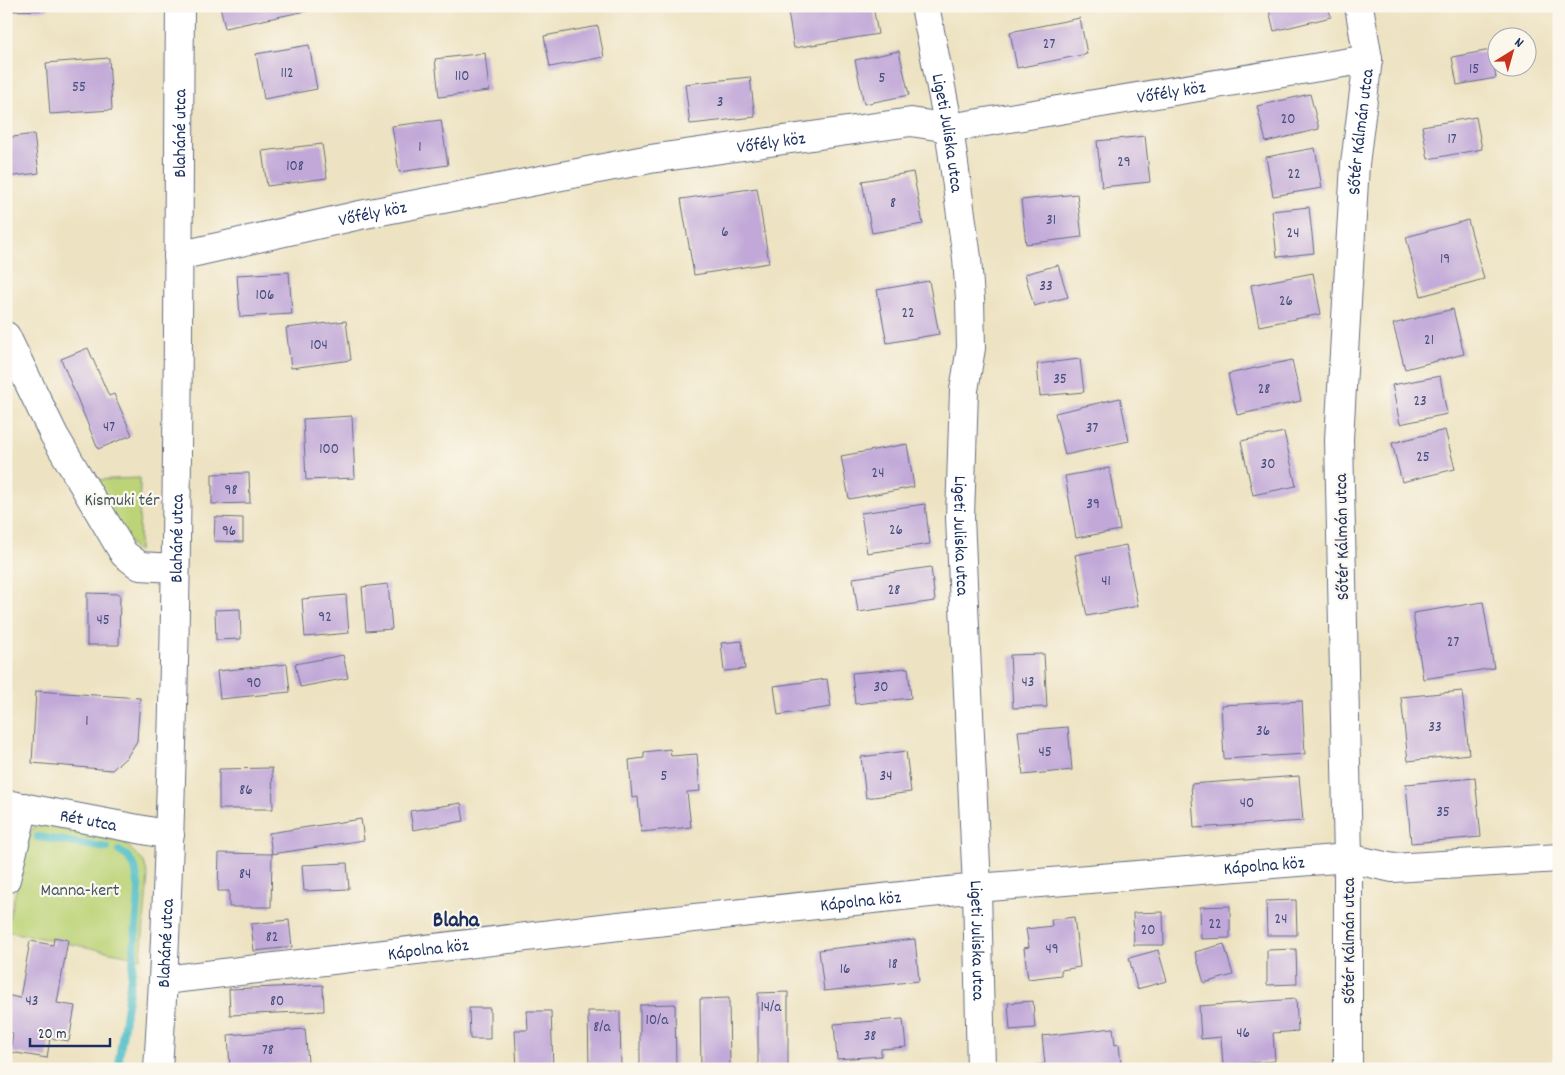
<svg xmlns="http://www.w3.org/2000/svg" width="1565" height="1075" font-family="Dekko,sans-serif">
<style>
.green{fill:#bcd377;stroke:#6c816a}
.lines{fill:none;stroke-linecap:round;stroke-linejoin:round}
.stream{stroke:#50bec7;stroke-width:8}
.building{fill:#c1a8d8}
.street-casing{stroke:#646e81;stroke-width:30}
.secondary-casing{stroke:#646e81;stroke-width:30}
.street{stroke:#fff;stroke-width:28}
.secondary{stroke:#fff;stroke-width:28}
.labels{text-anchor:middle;stroke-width:4.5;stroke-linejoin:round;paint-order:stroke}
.number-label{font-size:15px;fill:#444d7c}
.street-label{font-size:18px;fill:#1b2f5e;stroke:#fbf7ec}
.park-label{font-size:18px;fill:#435864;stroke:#fbf7ec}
.district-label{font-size:22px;font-weight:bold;fill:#1b2f5e;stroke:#fbf7ec}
</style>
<rect width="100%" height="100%" fill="#fbf7ec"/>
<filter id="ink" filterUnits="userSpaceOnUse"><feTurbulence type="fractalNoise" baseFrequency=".02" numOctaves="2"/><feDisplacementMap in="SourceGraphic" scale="10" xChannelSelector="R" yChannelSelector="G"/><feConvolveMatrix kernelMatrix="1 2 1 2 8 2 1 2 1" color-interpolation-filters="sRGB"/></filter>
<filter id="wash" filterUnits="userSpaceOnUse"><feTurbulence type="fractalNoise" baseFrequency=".0096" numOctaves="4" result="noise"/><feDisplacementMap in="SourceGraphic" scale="20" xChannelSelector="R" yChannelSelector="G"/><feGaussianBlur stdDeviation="1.12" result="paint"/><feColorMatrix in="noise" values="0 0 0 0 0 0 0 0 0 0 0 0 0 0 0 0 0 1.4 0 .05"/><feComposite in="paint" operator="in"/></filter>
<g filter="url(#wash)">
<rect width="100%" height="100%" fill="#ede2c1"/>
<!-- green -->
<path class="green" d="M140,478L139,551L134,549L90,480Z
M50,825L125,843L144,862L148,876L141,958L6,931L30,832L34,827Z"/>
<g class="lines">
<!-- stream -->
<path class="stream" d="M6,668V695
M38,837L107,848
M119,851L128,857L135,867L139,890L133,964L119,1059"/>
</g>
<g id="blocks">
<!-- building -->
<path class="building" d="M6,6H48V10L6,11Z
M220,6H325V7L225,28Z
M787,6H873L878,34L794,48Z
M1268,6H1328L1331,17L1274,31Z
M1080,18L1087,54L1017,68L1010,32Z
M598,26L604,57L550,67L544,36Z
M309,45L317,89L264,99L256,54Z
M1491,50L1496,78L1457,85L1452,57Z
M899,51L909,95L864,104L855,60Z
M485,53L489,91L439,97L435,59Z
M109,58L112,110L50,114L46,63Z
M750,77L755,117L690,124L685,84Z
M1310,94L1319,129L1266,142L1257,106Z
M1476,117L1482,149L1428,159L1422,126Z
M441,120L448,165L399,172L392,126Z
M34,134L39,173L6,177V138Z
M1145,136L1150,182L1102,187L1097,141Z
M322,144L327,178L267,186L262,151Z
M1315,148L1322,188L1273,196L1266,157Z
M913,172L923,224L872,233L862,181Z
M757,188L769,263L694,275L681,199Z
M1077,194L1082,237L1026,244L1021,200Z
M1309,207L1314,253L1277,257L1272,211Z
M1468,220L1484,279L1421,296L1406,237Z
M1058,265L1068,297L1034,306L1025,274Z
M289,272L292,314L240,317L237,275Z
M1313,273L1321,314L1259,326L1251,285Z
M929,281L939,334L887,343L877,290Z
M1453,309L1464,354L1405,369L1393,324Z
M346,321L351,360L291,368L286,328Z
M88,348L109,396L114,394L132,435L98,449L61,359Z
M1080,359L1084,392L1040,396L1037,364Z
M1292,360L1301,401L1237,415L1228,374Z
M1440,376L1447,414L1400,424L1392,385Z
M1120,398L1129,441L1065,455L1055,413Z
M352,416L355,478L306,480L303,419Z
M1445,430L1455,469L1402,482L1392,443Z
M1284,432L1296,486L1253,495L1241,441Z
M907,444L914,487L849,499L841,456Z
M1109,468L1120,530L1076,538L1065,476Z
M249,473L250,503L212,504V474Z
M925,504L930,544L867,553L861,513Z
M215,517L243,518V542L214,541Z
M1126,545L1138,606L1087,616L1075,555Z
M931,567L935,601L858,612L853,578Z
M388,584L392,629L366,631L362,587Z
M87,593L120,594L119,645H87Z
M346,595L349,633L305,637L302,599Z
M1483,602L1494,668L1423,679L1413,613Z
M240,609L241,639L216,640L215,610Z
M742,641L745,669L724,671L721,643Z
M1044,654L1047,707L1013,708L1010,655Z
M343,655L348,678L300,687L295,664Z
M287,664L290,692L220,699L217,671Z
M908,668L911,698L855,704L852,673Z
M827,679L831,707L778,715L774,686Z
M36,691L140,698L137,741L127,757L112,770L32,763Z
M1462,691L1469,754L1408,761L1401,697Z
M1302,701L1305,754L1224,759L1221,705Z
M1068,727L1072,770L1023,775L1018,731Z
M670,749L671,756L697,754L700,791L687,792L691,827L641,832L638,797L632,798L629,760L644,758V752Z
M906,751L911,792L866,798L861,757Z
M272,768L273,809H219V769Z
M1299,776L1303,821L1194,828L1191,784Z
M1475,778L1481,837L1411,843L1406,784Z
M461,803L464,821L413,830L410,811Z
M361,819L364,840L272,854L269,833Z
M219,853L272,854L271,907H229V891H218Z
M347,863L349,889L304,891L302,865Z
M1296,900L1297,935H1267L1266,901Z
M1230,906V938L1201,939L1200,907Z
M1163,912L1164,945H1134L1133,913Z
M1074,917L1080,967L1061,970V975L1028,979L1024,948L1029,947L1026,929L1052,926L1051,920Z
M289,920L292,947L254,951L251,924Z
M54,937L68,940L57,1003L75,1006L69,1041L50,1038L47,1058L10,1052L13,1033L6,1031V995L20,998L30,941L53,945Z
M915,939L919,981L824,991L819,950Z
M1224,944L1233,975L1204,983L1195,952Z
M1296,949L1297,984L1267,985V950Z
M1158,950L1167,981L1137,989L1129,958Z
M323,985L324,1011L230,1015L229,989Z
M788,992V1069H758V993Z
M729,998L730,1069H701L700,999Z
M1296,999L1298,1031L1273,1033L1275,1061L1223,1065L1221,1037L1201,1039L1199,1006Z
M1033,1001L1035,1028L1010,1030L1008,1003Z
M675,1004L676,1069H640V1005Z
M469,1008H490V1039H470Z
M527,1011H551L553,1069H517L515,1030H528Z
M588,1011H620L621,1069H589Z
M903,1019L906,1047L881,1049V1056L837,1059L834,1024Z
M1113,1028L1115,1045L1119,1044L1121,1065H1117V1069H1037L1036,1065L1045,1064L1042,1036Z
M305,1029L308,1062L230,1068L228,1035Z"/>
</g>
</g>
<g filter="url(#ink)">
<use href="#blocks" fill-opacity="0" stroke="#646e81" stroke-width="1"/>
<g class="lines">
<!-- street casing -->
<g class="street-casing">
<g id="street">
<path id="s1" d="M925,6L949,128L967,258L970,299L971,348L964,390L960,518L977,888L981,1069"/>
<path id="s2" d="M178,256L360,215L650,159L911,122L949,128L1368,59"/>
<path d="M6,336L54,435L124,554L140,566L174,568"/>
<path d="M6,879L24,807"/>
<path id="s3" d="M164,980L619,926L977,888L1348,858L1393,868L1559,858"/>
<path id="s4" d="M1348,1069V858L1339,439L1355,164L1368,59L1359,6"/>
</g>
</g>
<!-- secondary casing -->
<g class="secondary-casing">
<g id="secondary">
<path id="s5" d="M6,804L170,835"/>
<path id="s6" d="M158,1069C180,715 177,360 180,6"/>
</g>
</g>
<!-- street -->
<use href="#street" class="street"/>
<!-- secondary -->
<use href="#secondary" class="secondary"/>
</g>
</g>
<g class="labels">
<!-- number labels -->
<g class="number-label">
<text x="1049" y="48">27</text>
<text x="1474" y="73">15</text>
<text x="287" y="77">112</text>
<text x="462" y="80">110</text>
<text x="882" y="82">5</text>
<text x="79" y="91">55</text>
<text x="720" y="106">3</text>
<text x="1288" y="123">20</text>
<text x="1452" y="143">17</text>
<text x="420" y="151">1</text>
<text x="1124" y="166">29</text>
<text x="295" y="170">108</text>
<text x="1294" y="178">22</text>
<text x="893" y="207">8</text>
<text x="1051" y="224">31</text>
<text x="725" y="236">6</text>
<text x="1293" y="237">24</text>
<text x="1445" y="263">19</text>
<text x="1046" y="290">33</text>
<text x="265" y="299">106</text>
<text x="1286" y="305">26</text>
<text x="908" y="317">22</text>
<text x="1429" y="344">21</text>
<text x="319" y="349">104</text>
<text x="1060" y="383">35</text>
<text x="1264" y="393">28</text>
<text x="1420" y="405">23</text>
<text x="109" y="431">47</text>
<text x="1092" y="432">37</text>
<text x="329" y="453">100</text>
<text x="1423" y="461">25</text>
<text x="1268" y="468">30</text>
<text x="878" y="477">24</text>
<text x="231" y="494">98</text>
<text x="1093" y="508">39</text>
<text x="896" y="534">26</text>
<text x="229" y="535">96</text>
<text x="1106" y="585">41</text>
<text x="894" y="594">28</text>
<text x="325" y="621">92</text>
<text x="103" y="624">45</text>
<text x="1453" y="646">27</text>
<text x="1028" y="686">43</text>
<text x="254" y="687">90</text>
<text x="881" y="691">30</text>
<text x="87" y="725">1</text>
<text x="1435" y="731">33</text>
<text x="1263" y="735">36</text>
<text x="1045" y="756">45</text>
<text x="664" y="780">5</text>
<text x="886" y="780">34</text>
<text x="246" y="794">86</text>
<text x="1247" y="807">40</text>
<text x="1443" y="816">35</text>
<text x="245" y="878">84</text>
<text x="1281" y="923">24</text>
<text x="1215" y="928">22</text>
<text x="1148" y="934">20</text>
<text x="272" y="941">82</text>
<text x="1052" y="953">49</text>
<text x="893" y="968">18</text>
<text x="845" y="973">16</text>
<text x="32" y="1005">43</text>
<text x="277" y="1005">80</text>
<text x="771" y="1011">14/a</text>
<text x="657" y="1024">10/a</text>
<text x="602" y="1031">8/a</text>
<text x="1243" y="1037">46</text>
<text x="870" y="1040">38</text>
<text x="268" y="1054">78</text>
</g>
<!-- street labels -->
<g class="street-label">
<text dy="6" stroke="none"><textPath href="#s2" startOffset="1009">Vőfély köz</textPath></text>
<text dy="6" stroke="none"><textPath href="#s4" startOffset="938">Sőtér Kálmán utca</textPath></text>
<text dy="6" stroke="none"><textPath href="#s6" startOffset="936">Blaháné utca</textPath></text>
<text dy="6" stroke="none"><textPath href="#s1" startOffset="129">Ligeti Juliska utca</textPath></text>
<text dy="6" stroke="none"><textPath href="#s2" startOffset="604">Vőfély köz</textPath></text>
<text dy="6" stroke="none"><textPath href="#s2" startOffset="199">Vőfély köz</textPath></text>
<text dy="6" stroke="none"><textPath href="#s1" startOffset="534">Ligeti Juliska utca</textPath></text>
<text transform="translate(1341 537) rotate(-91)" y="6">Sőtér Kálmán utca</text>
<text dy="6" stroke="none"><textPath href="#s6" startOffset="531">Blaháné utca</textPath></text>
<text dy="6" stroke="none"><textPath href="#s5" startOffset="84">Rét utca</textPath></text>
<text dy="6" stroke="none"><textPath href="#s3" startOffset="1106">Kápolna köz</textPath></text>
<text dy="6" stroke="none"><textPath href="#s3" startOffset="701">Kápolna köz</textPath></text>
<text dy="6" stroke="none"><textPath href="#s1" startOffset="939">Ligeti Juliska utca</textPath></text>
<text transform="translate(1348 941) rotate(-90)" y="6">Sőtér Kálmán utca</text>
<text dy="6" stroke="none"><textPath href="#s6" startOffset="126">Blaháné utca</textPath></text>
<text dy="6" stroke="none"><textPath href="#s3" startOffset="266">Kápolna köz</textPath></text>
</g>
<!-- park labels -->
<g class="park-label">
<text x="122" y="505">Kismuki tér</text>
<text x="80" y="895">Manna-kert</text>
</g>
<!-- district labels -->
<g class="district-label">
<text x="456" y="926">Blaha</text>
</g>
</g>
<!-- margin -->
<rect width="1565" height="1075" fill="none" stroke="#fbf7ec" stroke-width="25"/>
<!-- north arrow -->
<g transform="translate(1512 52) rotate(37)"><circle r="24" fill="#fbf7ec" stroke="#a1a7b3"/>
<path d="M0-4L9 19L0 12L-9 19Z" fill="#c8321e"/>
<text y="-8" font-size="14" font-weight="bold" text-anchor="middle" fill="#1b2f5e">N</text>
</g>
<!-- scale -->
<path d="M30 1038v8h80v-8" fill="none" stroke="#1b2f5e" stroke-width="2.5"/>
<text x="38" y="1038" font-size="15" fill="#1b2f5e" stroke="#fbf7ec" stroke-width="4" paint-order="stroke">20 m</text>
</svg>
